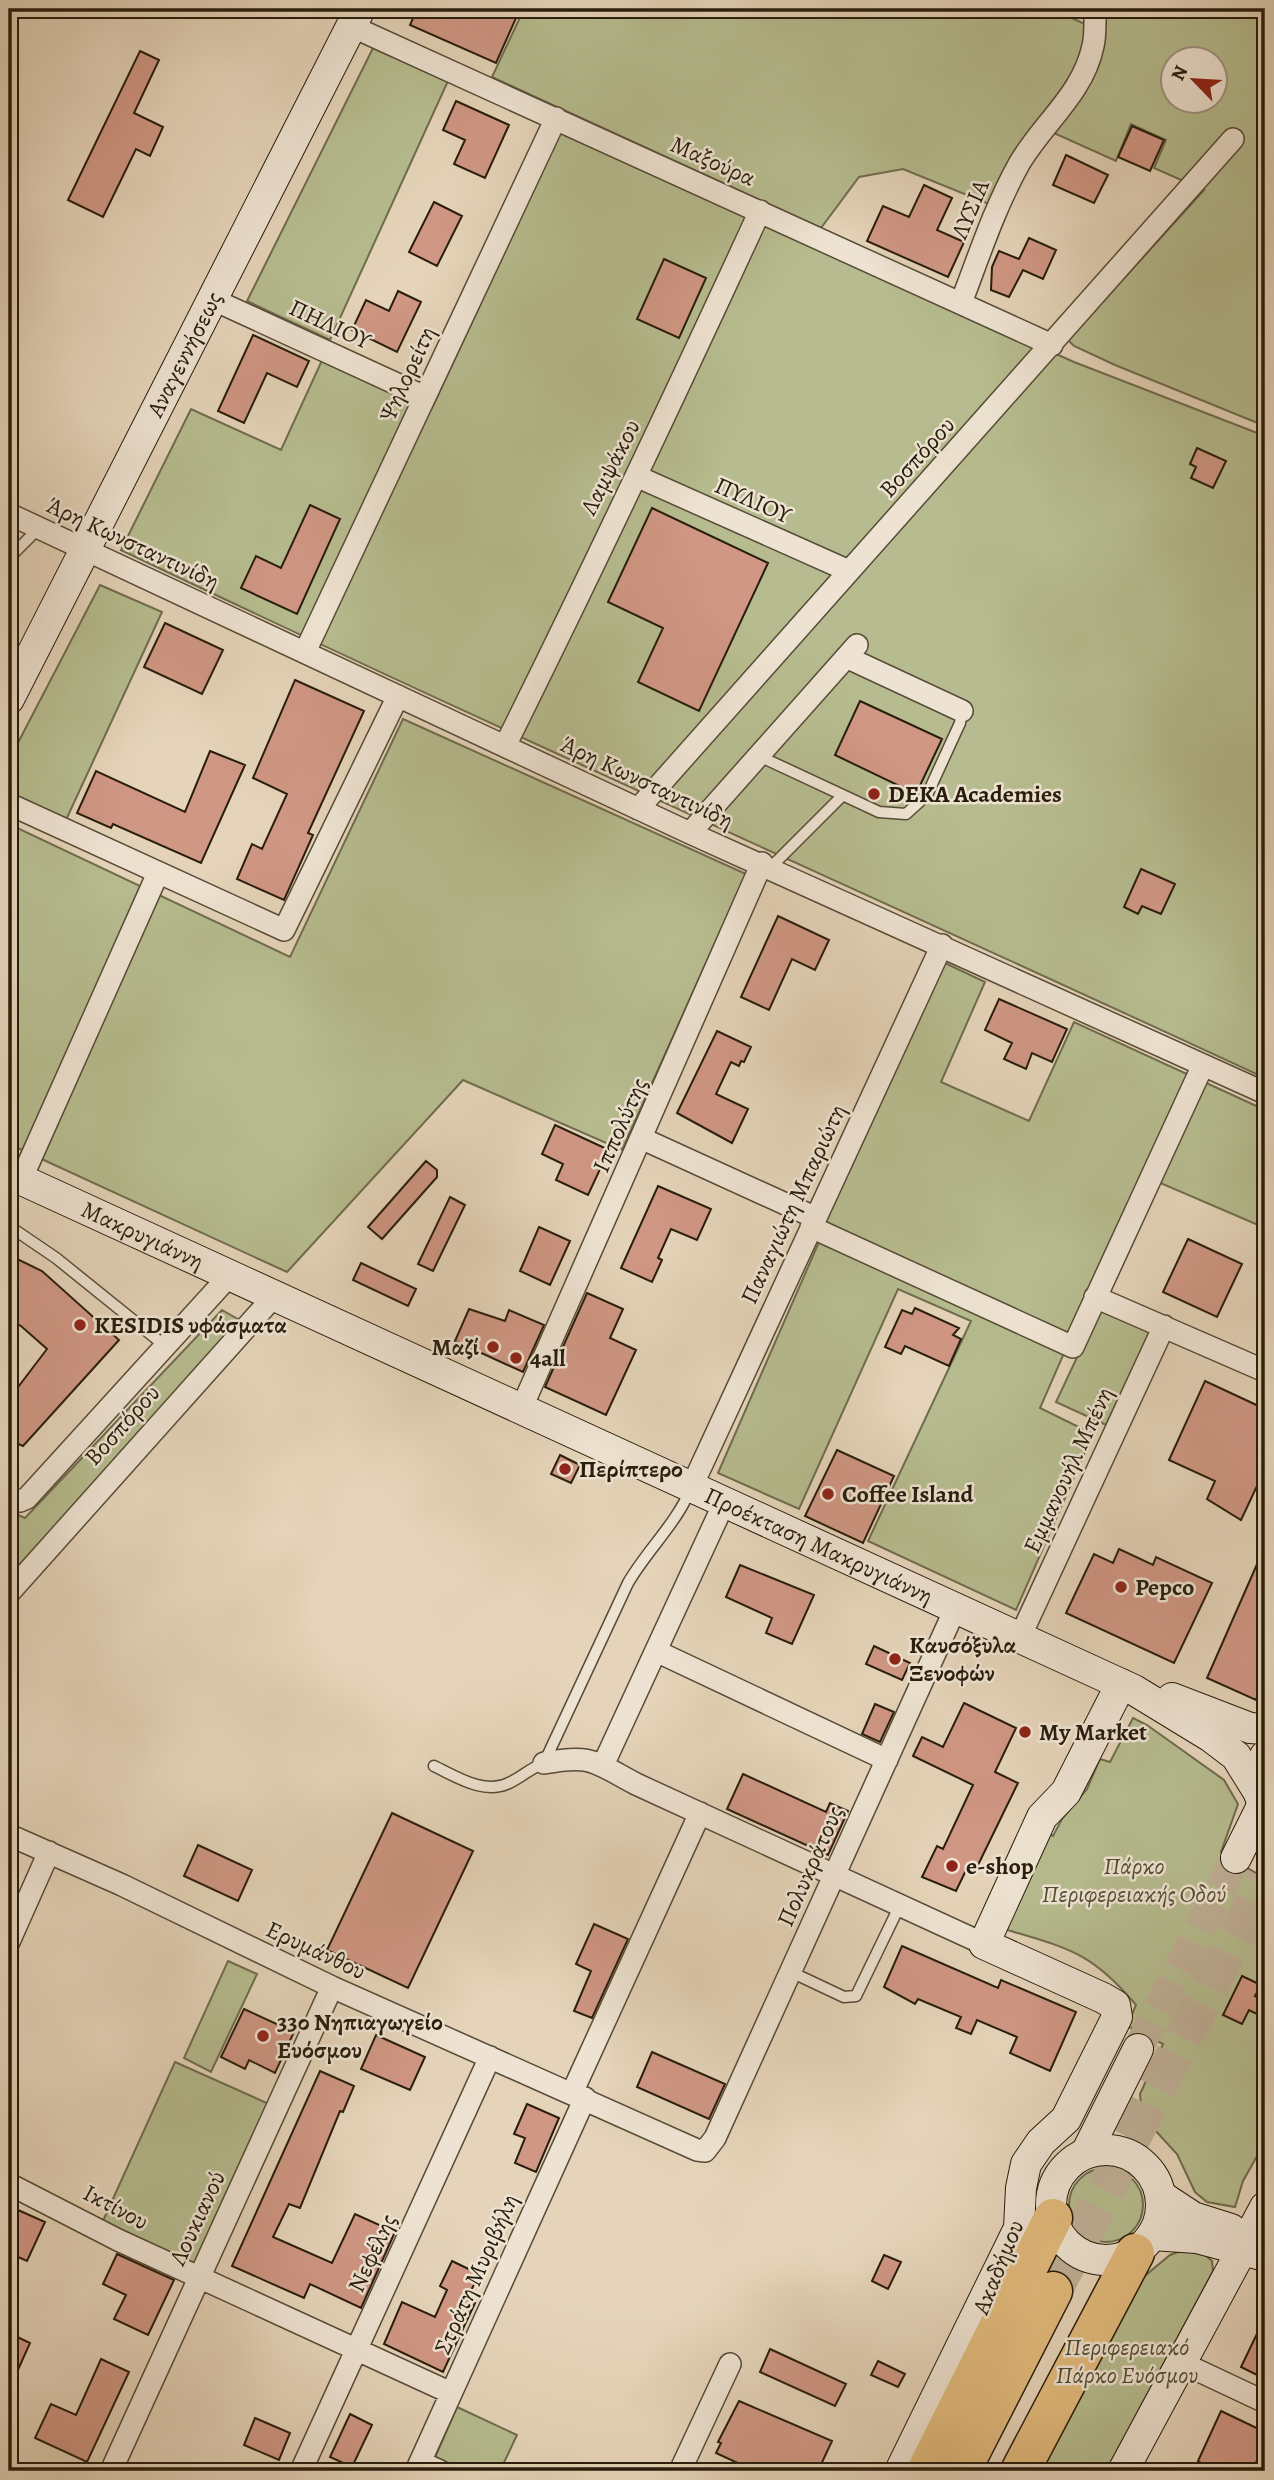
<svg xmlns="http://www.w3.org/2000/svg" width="1274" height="2480" font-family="Alegreya,serif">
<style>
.green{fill:#b6bc8f;stroke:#6f6c4e;stroke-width:2;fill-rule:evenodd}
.building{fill:#d09784;stroke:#281d0c;stroke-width:2}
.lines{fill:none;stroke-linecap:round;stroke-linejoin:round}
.secondary-tunnel{stroke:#bfaf96;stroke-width:30;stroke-dasharray:30 15;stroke-linecap:butt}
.highway-tunnel{stroke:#bfaf96;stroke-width:38;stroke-dasharray:38 19;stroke-linecap:butt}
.lane-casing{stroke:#574b37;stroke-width:13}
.street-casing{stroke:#574b37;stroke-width:24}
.secondary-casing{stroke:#281d0c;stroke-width:32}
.highway-casing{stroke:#281d0c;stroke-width:41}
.lane{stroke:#eee3d2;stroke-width:10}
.street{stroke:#eee3d2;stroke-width:21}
.secondary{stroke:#eee3d2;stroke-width:30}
.highway{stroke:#e2ba7c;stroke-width:38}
.poi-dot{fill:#8f2418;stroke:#eee3d2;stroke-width:2.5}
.labels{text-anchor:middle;stroke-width:5;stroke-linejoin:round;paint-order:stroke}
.street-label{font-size:24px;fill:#281d0c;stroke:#eee3d2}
.poi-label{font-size:24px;font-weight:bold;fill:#281d0c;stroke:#eee3d2;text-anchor:start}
.park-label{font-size:24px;font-style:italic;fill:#534d33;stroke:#eee3d2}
</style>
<rect width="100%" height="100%" fill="#e5d4b9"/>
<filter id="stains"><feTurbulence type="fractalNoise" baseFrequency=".00286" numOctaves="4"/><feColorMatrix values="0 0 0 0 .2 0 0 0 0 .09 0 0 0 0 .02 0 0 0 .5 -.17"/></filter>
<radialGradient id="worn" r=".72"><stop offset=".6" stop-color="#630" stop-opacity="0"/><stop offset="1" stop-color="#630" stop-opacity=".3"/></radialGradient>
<!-- green -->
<path class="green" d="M524,9H1052L1087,25L1103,9H1265V426L1115,365L1074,346L1068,340L1204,190L1154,168L1166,140L1131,124L1116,161L1034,124L989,204L903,169L859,177L821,228L492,77ZM1172,60H1214V102H1172Z
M373,48L448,81L330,340L247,301Z
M560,133L1074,362L1265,436V1078C884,901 500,731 121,550L191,409L281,450L323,358L432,408Z
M100,585L162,612L66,820L9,793V760Z
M403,719L746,874L622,1150L463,1080L287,1272L9,1144V981L14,969L9,967V824L290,957Z
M943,962L985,982L941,1082L1029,1121L1074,1022L1265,1110V1228L1142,1175L1040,1408L1093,1434L1016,1610L868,1541L971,1321L898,1289L799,1509L718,1473L826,1226L821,1223Z
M1103,1302L1154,1323L1106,1425L1056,1402Z
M222,1310L243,1322L9,1576V1511L25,1518Z
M1133,1718L1147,1725L1224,1780L1238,1804L1221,1852L1256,1873L1265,1863V2142L1243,2181L1235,2207L1207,2202L1195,2192L1177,2154L1142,2116L1140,2094L1163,2044L1127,2026L1136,2005C1090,1950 1066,1948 1001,1928L1044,1832L1053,1836L1062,1819L1087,1789L1100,1759L1110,1762Z
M228,1961L257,1974L211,2072L184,2058Z
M175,2062L269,2104L194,2267L102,2223Z
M1069 2205a37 37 0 1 1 74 0a37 37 0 1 1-74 0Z
M1195,2246L1212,2261L1213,2271L1106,2471H1032L1140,2280L1170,2255Z
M457,2407L517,2435L500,2471H453L433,2462Z"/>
<!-- building -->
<path class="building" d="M417,9H520L496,63L410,25Z
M140,51L159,60L134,113L163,127L150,156L136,149L103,217L68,200Z
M456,101L509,125L485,178L454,164L465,140L443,130Z
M1132,126L1164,140L1150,171L1118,157Z
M1066,155L1108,175L1094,203L1053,185Z
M924,185L952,198L937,230L964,242L948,277L867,241L883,206L909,217Z
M434,202L462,216L437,266L409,252Z
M1029,238L1056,250L1043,279L1023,270L1009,297L991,290L992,267L999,251L1019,259Z
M664,259L706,278L679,338L637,319Z
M398,291L421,302L397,352L352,330L366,300L389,311Z
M253,335L309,361L297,387L267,373L244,423L218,411Z
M1197,448L1226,461L1213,488L1191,478L1196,467L1190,464Z
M310,505L340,519L297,614L241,588L256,556L281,568Z
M652,508L768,563L699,711L638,682L663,628L608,602Z
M165,623L223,650L202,694L144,667Z
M295,680L364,711L308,833L313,835L284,900L237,879L252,844L262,849L287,794L253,778Z
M860,701L942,739L916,794L835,755Z
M210,751L245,765L201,863L113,824L111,828L77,813L96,771L185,812Z
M1141,869L1175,884L1161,914L1142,906L1138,914L1124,907Z
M778,916L829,940L815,970L792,959L769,1010L741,997Z
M999,999L1067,1029L1052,1062L1032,1053L1026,1069L1004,1059L1012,1043L985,1030Z
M717,1031L751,1047L744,1062L741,1061L739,1066L731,1062L716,1094L748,1109L732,1143L677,1113Z
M555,1125L609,1150L588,1195L556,1180L563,1164L542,1154Z
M426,1161L437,1170V1177L382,1239L368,1227Z
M658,1186L711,1209L697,1240L671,1229L658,1258L662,1260L652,1282L621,1268Z
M450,1197L465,1205L433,1271L418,1264Z
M539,1227L570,1241L550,1285L520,1271Z
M1188,1239L1242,1264L1217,1317L1163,1292Z
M9,1255L42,1271L119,1340L23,1446L9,1440V1399L47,1349L21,1326L9,1320Z
M361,1263L416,1289L408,1306L353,1280Z
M587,1293L623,1309L610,1338L636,1350L606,1415L545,1387Z
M915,1308L959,1328L953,1335L961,1339L949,1366L905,1346L901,1354L885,1347L902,1310L912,1314Z
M469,1309L505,1321L509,1310L544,1325L523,1372L455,1341Z
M1205,1381L1265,1409V1469L1241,1520L1207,1499L1215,1481L1169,1460Z
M837,1450L894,1476L863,1543L805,1516Z
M560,1455L580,1465L571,1483L551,1474Z
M1265,1546V1679L1256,1700L1207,1678Z
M1119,1549L1153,1565L1156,1557L1212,1583L1174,1663L1066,1613L1094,1554L1113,1563Z
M740,1565L814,1595L792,1644L766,1633L772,1618L726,1597Z
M874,1646L910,1663L902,1680L866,1664Z
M964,1703L1016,1728L995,1772L1018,1783L978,1865L970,1862L956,1891L922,1877L937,1846L943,1849L973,1785L913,1756L922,1737L943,1747Z
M875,1704L894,1712L880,1742L862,1734Z
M743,1774L826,1812L830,1803L848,1811L828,1855L727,1809Z
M392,1813L473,1851L408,1988L327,1950Z
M198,1845L252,1870L238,1901L184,1876Z
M594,1924L628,1939L592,2018L574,2011L591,1971L576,1964Z
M902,1946L998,1988L1001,1980L1076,2012L1050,2071L1010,2053L1017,2037L977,2020L971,2034L956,2028L961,2017L918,1999L915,2004L884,1987Z
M1242,1976L1261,1985L1255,1996L1265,2001V2018L1249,2010L1242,2024L1223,2015Z
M244,2009L294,2032L275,2073L249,2060L245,2069L221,2057Z
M376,2035L425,2057L410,2090L361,2069Z
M652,2052L725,2084L709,2119L637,2087Z
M320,2071L354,2086L343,2112L340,2111L300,2208L289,2204L273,2237L332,2263L355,2214L395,2232L361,2308L310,2284L304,2298L232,2266Z
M527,2104L559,2118L536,2172L515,2163L525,2138L514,2134Z
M9,2206L45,2222L27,2261L9,2253Z
M117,2254L174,2280L148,2335L114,2319L126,2295L103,2284Z
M884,2255L901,2262L888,2289L872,2281Z
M452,2261L479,2274L467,2299L475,2303L443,2372L384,2344L402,2302L435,2317L447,2290L440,2286Z
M1265,2317V2379L1241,2367Z
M9,2333L30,2343L9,2390Z
M770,2349L846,2384L835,2406L760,2372Z
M101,2359L129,2372L87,2462L35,2438L51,2404L76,2415Z
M878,2361L905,2374L898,2387L871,2375Z
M739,2401L832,2441L818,2471H755L716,2453L721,2443L718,2442Z
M1221,2411L1263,2431L1257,2446L1263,2448L1252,2471H1198L1201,2463L1198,2461Z
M350,2414L372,2425L352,2467L330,2457Z
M255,2418L290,2433L279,2460L244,2445Z"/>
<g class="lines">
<!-- secondary-tunnel -->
<path class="secondary-tunnel" d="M1138,2049L1236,1858"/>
<!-- highway-tunnel -->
<path class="highway-tunnel" d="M1053,2291L1265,1879"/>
<!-- lane casing -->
<g class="lane-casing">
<path id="lane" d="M9,558L39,528
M759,756L879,812L906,814L927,795L960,723L962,711
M771,867L842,796
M9,1226L56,1258L164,1345
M434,1766C457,1777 485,1796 511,1782C523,1776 531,1768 544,1763L628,1583C647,1550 677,1523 691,1488
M791,1972L844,1997L856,1996L900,1905"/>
</g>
<!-- street casing -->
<g class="street-casing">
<path id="street" d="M351,26L1052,345
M212,299L425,397
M961,303C979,256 994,209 1019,164C1042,124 1083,94 1093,46C1096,34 1094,21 1096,9
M636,476L849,571
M9,514L690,833L1265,1093
M305,652L556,118
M846,657L962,711
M505,746C593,569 677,391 760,211
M9,804L284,930L398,696
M638,809L1233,139
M690,833L857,645
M643,1139L814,1217
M21,1180L158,873
M811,1227L1073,1347L1203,1065
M1095,1297L1265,1371
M522,1407L762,863
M692,1486L942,945
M9,1497L20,1501L27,1498L231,1274
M9,1593L276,1294
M1020,1637L1164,1326
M656,1651L887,1760
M544,1763C593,1754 594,1762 636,1784L984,1944
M604,1763L725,1501
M9,1835L122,1885L332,1987L697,2150L705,2151L715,2138L956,1607
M9,1942L49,1852
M572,2093L700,1813
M9,2184L118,2240L451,2393
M1180,2362L1265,2402
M420,2462L440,2471
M111,2471L332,1987
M301,2471L490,2057
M416,2471L585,2098
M680,2471L730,2364"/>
</g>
<!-- secondary casing -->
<g class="secondary-casing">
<g id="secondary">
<path id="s1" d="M9,699L360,9"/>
<path id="s2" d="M9,1174L1134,1690L1211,1737L1236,1756L1259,1793"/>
<path d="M1172,1698L1250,1728L1265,1729"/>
<path d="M1265,1756L1259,1793L1265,1814"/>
<path d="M1236,1858L1262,1806"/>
<circle cx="1106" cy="2205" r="55"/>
<path d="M1087,2151L1138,2049"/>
<path d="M1161,2196L1193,2217L1231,2229"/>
<path d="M1152,2235L1197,2238L1265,2256"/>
<path d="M900,2471L1019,2228L1021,2188L1026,2164L1041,2142L1066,2119L1117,2017L1115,2005L1103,1998L984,1944L1042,1817L1066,1792L1121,1684"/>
<path d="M1123,2471L1265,2207"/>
</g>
</g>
<!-- highway casing -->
<g class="highway-casing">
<path id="highway" d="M926,2471L1053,2218
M961,2471L1053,2291
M1020,2471L1135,2253"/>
</g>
<!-- lane -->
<use href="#lane" class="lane"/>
<!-- street -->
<use href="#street" class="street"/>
<!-- secondary -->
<use href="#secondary" class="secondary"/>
<!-- highway -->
<use href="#highway" class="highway"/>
</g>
<!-- markers -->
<g class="poi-dot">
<circle cx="874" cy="794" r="7"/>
<circle cx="80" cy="1325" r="7"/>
<circle cx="493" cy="1347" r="7"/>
<circle cx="516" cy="1358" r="7"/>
<circle cx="565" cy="1469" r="7"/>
<circle cx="828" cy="1494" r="7"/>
<circle cx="1121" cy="1587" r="7"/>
<circle cx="895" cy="1659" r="7"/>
<circle cx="1025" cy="1732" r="7"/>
<circle cx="952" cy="1866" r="7"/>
<circle cx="263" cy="2036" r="7"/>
</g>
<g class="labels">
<!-- street labels -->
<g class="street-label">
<text transform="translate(713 161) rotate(24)" y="8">Μαξούρα</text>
<text transform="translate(970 209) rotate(-67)" y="8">ΛΥΣΙΑ</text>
<text transform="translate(330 324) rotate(25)" y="8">ΠΗΛΙΟΥ</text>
<text dy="8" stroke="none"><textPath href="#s1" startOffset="387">Αναγεννήσεως</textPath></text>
<text transform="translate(407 374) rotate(-65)" y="8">Ψηλορείτη</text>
<text transform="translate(917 457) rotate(-48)" y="8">Βοσπόρου</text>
<text transform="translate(610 467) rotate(-63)" y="8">Λαμψάκου</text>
<text transform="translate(753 500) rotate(24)" y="8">ΠΥΛΙΟΥ</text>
<text transform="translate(133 543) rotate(25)" y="8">Άρη Κωνσταντινίδη</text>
<text transform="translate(647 782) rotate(25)" y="8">Άρη Κωνσταντινίδη</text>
<text transform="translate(620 1125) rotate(-66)" y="8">Ιππολύτης</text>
<text transform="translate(793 1204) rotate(-65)" y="8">Παναγιώτη Μπαριώτη</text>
<text dy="8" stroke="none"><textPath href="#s2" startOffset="147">Μακρυγιάννη</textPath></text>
<text transform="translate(122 1425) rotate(-48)" y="8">Βοσπόρου</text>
<text transform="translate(1068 1470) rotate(-65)" y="8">Εμμανουήλ Μπένη</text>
<text dy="8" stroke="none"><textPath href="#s2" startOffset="891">Προέκταση Μακρυγιάννη</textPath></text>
<text transform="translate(810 1866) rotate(-66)" y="8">Πολυκράτους</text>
<text transform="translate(316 1950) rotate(25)" y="8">Ερυμάνθου</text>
<text transform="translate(116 2207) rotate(28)" y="8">Ικτίνου</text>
<text transform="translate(197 2218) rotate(-65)" y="8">Λουκιανού</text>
<text transform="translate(372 2253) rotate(-65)" y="8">Νεφέλης</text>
<text transform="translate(998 2267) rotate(-68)" y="8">Ακαδήμου</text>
<text transform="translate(476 2274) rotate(-66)" y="8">Στράτη Μυριβήλη</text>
</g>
<!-- poi labels -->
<g class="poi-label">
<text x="888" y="802">DEKA Academies</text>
<text x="94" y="1333">KESIDIS υφάσματα</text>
<text x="479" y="1355" text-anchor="end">Μαζί</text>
<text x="530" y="1366">4all</text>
<text x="579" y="1477">Περίπτερο</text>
<text x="842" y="1502">Coffee Island</text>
<text x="1135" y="1595">Pepco</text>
<text x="909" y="1653">Καυσόξυλα<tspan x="909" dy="28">Ξενοφών</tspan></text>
<text x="1039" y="1740">Μy Μarket</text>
<text x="966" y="1874">e-shop</text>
<text x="277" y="2030">33ο Νηπιαγωγείο<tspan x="277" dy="28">Ευόσμου</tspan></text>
</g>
<!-- park labels -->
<g class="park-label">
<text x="1134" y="1874">Πάρκο<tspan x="1134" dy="28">Περιφερειακής Οδού</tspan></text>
<text x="1127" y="2355">Περιφερειακό<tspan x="1127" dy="28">Πάρκο Ευόσμου</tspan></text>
</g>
</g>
<!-- margin -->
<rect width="1274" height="2480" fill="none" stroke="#e5d4b9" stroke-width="35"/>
<rect x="10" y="10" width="1253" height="2459" fill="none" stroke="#281d0c" stroke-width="3.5"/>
<rect x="18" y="18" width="1239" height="2445" fill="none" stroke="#281d0c" stroke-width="2"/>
<!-- north arrow -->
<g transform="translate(1194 80) rotate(295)"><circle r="33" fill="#eee3d2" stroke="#9f9483" stroke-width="2"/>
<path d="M0-5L12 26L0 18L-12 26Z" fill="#8f2418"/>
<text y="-10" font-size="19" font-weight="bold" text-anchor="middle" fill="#281d0c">N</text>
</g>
<rect width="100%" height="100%" filter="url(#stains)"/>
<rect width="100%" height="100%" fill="url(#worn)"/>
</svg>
